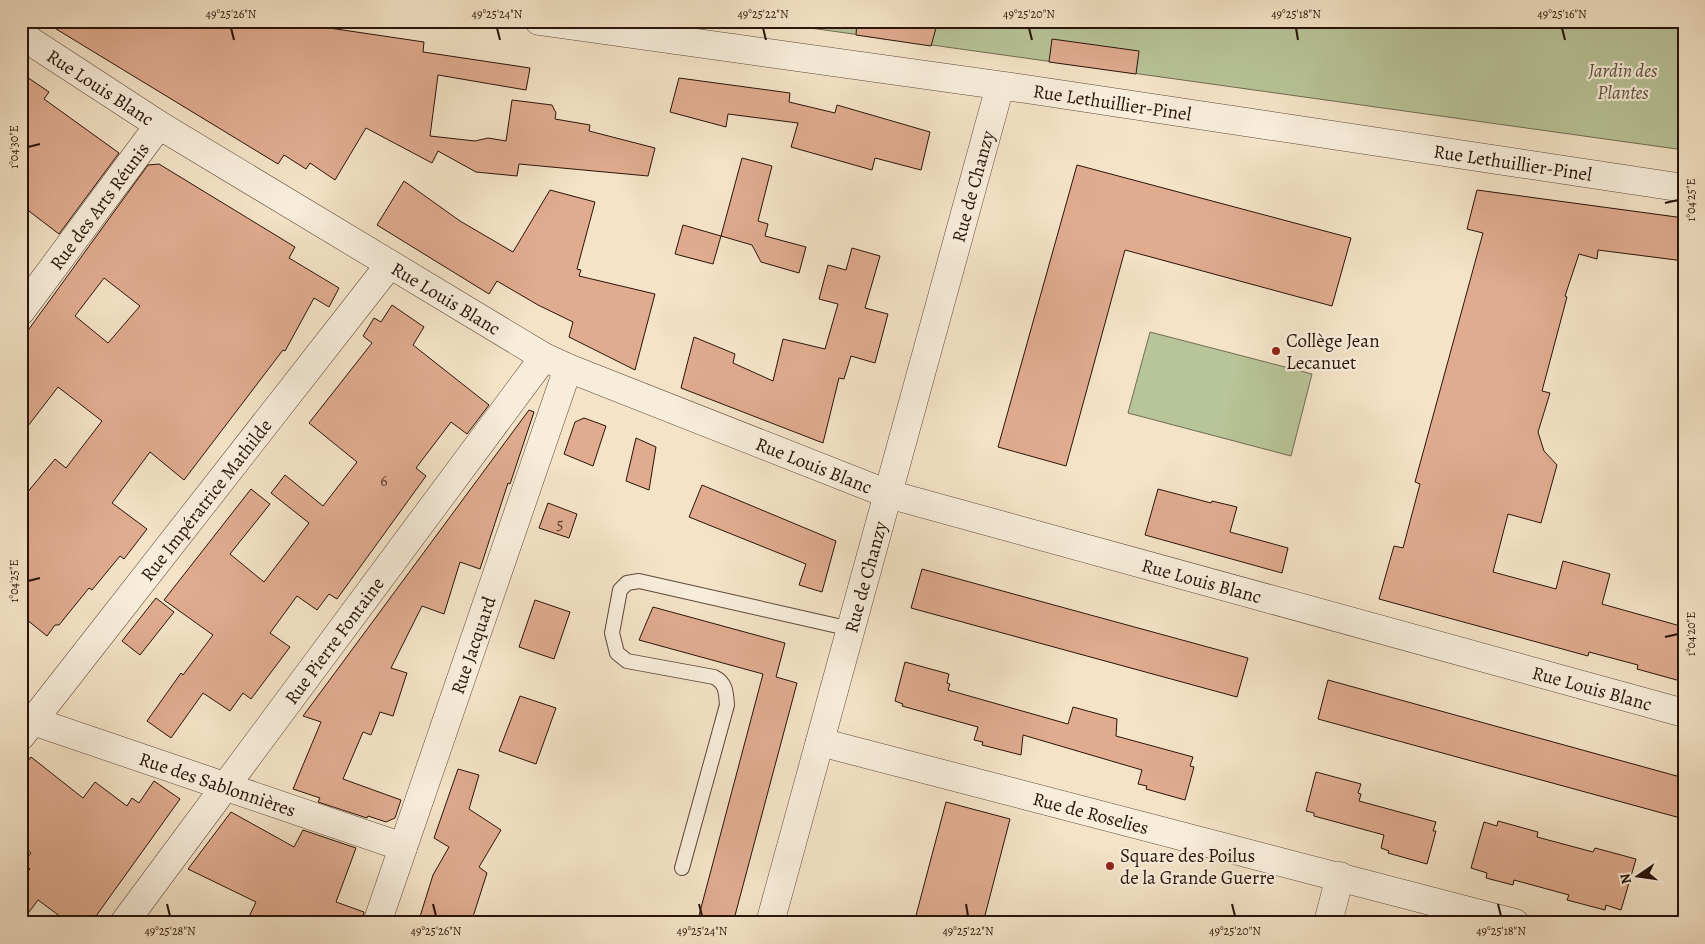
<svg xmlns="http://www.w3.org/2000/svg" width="1705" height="944" font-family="Alegreya,serif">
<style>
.green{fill:#b8c499;stroke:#706c52}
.building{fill:#e0ab8f;stroke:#29140a;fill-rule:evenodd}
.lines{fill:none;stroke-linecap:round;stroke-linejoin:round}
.service-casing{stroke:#5c4839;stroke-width:16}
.minor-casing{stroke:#5c4839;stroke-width:29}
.tertiary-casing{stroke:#5c4839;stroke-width:29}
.service{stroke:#f8eddb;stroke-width:14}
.minor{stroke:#f8eddb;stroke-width:28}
.tertiary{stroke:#f8eddb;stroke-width:28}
.ticks{fill:none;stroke:#29140a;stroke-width:2}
.poi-dot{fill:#8f2418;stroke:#f8eddb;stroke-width:2}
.labels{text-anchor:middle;stroke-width:4.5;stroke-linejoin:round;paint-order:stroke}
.number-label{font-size:16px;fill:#573a2b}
.park-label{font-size:19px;font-style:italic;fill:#5b523c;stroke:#f8eddb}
.street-label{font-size:19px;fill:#29140a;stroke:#f8eddb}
.poi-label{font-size:19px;fill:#29140a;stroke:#f8eddb;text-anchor:start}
.neatline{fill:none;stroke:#29140a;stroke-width:2}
.ticks-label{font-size:12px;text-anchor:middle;fill:#29140a}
</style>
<rect width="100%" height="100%" fill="#f4e3c7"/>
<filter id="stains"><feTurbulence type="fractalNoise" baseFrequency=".004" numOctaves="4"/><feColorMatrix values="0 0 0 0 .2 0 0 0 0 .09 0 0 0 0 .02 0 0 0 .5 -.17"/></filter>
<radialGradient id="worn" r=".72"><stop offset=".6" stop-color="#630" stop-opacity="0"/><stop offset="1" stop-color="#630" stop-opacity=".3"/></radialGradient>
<!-- green -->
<path class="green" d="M760,21H1684V150Z
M1150,332L1312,374L1291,456L1128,413Z"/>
<!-- building -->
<path class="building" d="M43,21H282L424,42L423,52L530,68L526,90L438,75L430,136L475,141L488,138L506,141L512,100L552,105L556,113L555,119L590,125L589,131L655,148L648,176L519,164L517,176L476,172L438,151L432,163L366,128L335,180L310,163L306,169L284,155L278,164Z
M857,21H938L931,46L856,35Z
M1052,39L1139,51L1136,74L1049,62Z
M21,73L49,92L44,99L119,153L59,234L21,205Z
M679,78L790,93L789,102L835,113L837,105L930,132L921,170L875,158L872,170L791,147L798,123L728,114L726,127L670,112Z
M742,158L772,166L758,221L768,224L765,236L806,247L799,273L761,262L752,245L721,236Z
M159,164L295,247L289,258L339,288L329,307L314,298L285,351L283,350L184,480L150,452L112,503L147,529L124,559L120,556L92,590L89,588L59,625H55L47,636L21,615V500L55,459L66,468L102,421L58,387L21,435V340L148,165ZM104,278L140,306L108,343L75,316Z
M1077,165L1351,238L1332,306L1125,250L1066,466L998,447Z
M404,181L460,221L513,252L550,190L595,202L577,269L581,270L579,276L655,294L635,370L569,337L573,322L538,305L497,281L489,294L377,225Z
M1477,190L1684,218V261L1598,250L1597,259L1579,254L1565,296L1567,297L1542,391L1550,393L1538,432L1544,451L1557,465L1541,523L1508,514L1493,572L1556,589L1563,561L1610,574L1602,604L1684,627V682L1637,669L1638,665L1589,652L1588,656L1379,599L1394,546L1403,548L1420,484L1415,482L1483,233L1467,229Z
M683,225L721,236L713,264L675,254Z
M852,248L880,256L865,308L888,314L875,363L851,356L844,379L839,378L823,443L681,388L694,337L735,354L733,363L773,381L783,339L825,349L838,304L819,299L828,265L846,270Z
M392,305L424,327L413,345L489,405L467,434L451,422L416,468L426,476L337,599L329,594L317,610L297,596L270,633L290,647L251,699L243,693L230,711L203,693L171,738L147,721L181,673L183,675L213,635L164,600L251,489L270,504L230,554L264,582L309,523L271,493L285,475L323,506L357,462L309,423L372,343L363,336L374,318L381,322Z
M529,410L534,412L510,484L508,483L480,569L460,562L444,614L422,606L391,668L407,673L393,716L380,712L371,735L363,732L343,779L401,800L395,818L386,822L368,816L367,818L318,802L320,798L293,789L321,722L303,716Z
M584,418L606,426L593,466L564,454L575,422Z
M636,438L656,447L649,490L626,481Z
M702,485L836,541L822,592L799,585L806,564L689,517Z
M1158,489L1211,503L1212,501L1237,507L1230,532L1288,548L1282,573L1145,535Z
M548,503L577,514L569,538L539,528Z
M922,569L1248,658L1237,697L911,608Z
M156,598L174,612L140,655L122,641Z
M535,600L570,612L554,659L519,647Z
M653,607L785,643L776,677L797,683L733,923H697L763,674L639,640Z
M905,662L949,674L947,683L950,684L948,690L1068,724L1073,707L1117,719L1116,736L1193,757L1190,766L1194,767L1185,800L1146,789L1147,786L1138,784L1142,770L1023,735L1021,755L982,745L983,742L974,740L978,727L902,706L903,704L895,701Z
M1328,680L1684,778V819L1318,719Z
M520,696L556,708L536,764L499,751Z
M31,757L83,798L95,782L127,806L132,798L139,803L154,781L180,799L91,923H69L38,900L21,923V880L30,869L23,863L31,853L21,845V770Z
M458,769L479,775L469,809L501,830L479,867L487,873L471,923H418L433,875L449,847L434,838Z
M1316,772L1361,784L1358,793L1361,794L1359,801L1436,822L1433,831H1436L1427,864L1388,853L1389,851L1381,848L1384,835L1314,816V813L1306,811Z
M946,802L1010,819L983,923H914Z
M231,812L294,847L303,830L356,848L336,902L364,912L362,923H246L256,902L188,869Z
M1498,821L1538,832L1537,837L1593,852L1595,848L1636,859L1621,910L1606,905L1605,910L1567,900L1569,895L1514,880L1513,885L1486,878L1487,873L1471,868L1484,822L1497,826Z"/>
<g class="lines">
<!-- service casing -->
<g class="service-casing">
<path id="service" d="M682,868L727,705C726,692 726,683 714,677L627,661L617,653L612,633L620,590L627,583L639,581L851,629"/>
</g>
<!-- minor casing -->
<g class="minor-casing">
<g id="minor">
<path id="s1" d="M539,21L1026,89L1684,188"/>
<path id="s2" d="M21,311L159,125"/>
<path id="s3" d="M33,721L403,847"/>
<path id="s4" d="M21,736L390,264"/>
<path id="s5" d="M820,742L1515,923"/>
<path id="s6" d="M124,923L544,357"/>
<path id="s7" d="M377,923L568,368"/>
<path id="s8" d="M770,923L1000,86"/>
<path d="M1328,923L1340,876"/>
</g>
</g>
<!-- tertiary casing -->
<g class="tertiary-casing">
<g id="tertiary">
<path id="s9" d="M21,35L159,125L544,357L568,368L888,494L1684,713"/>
</g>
</g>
<!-- service -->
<use href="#service" class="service"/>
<!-- minor -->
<use href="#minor" class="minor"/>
<!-- tertiary -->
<use href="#tertiary" class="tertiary"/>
</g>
<!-- ticks -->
<path class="ticks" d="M231,28L234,40M497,28L500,40M763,28L766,40M1029,28L1032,40M1296,28L1298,40M1562,28L1565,40M28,147L40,144M1665,203L1678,200M28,581L40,578M1665,637L1678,634M167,904L170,916M433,904L436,916M699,904L702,916M966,904L968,916M1232,904L1235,916M1498,904L1501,916"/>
<!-- markers -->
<g class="poi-dot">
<circle cx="1276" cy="351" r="5"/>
<circle cx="1110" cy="866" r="5"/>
</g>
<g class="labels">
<!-- number labels -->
<g class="number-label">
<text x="384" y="486">6</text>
<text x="560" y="529">5</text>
</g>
<!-- park labels -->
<g class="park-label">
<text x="1623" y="77">Jardin des<tspan x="1623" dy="22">Plantes</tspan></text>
</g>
<!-- street labels -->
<g class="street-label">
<text dy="7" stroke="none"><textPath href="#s9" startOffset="95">Rue Louis Blanc</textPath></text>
<text dy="7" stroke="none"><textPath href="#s1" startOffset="579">Rue Lethuillier-Pinel</textPath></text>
<text dy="7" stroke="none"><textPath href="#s1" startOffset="984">Rue Lethuillier-Pinel</textPath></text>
<text dy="7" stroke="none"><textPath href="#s8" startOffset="764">Rue de Chanzy</textPath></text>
<text dy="7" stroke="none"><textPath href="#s2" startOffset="131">Rue des Arts Réunis</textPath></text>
<text dy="7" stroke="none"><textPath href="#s9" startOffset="500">Rue Louis Blanc</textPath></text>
<text dy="7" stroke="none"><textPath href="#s9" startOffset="905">Rue Louis Blanc</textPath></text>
<text dy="7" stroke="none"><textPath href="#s4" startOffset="300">Rue Impératrice Mathilde</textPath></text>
<text dy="7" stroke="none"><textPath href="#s8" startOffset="359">Rue de Chanzy</textPath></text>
<text dy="7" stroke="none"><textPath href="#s9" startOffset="1310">Rue Louis Blanc</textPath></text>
<text dy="7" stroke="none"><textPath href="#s6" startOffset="352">Rue Pierre Fontaine</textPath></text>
<text dy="7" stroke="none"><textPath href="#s7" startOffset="294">Rue Jacquard</textPath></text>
<text dy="7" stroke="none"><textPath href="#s9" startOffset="1715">Rue Louis Blanc</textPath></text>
<text dy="7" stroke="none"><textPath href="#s3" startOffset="195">Rue des Sablonnières</textPath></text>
<text dy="7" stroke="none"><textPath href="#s5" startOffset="280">Rue de Roselies</textPath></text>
</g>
<!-- poi labels -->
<g class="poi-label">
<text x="1286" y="347">Collège Jean<tspan x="1286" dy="22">Lecanuet</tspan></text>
<text x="1120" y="862">Square des Poilus<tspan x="1120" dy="22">de la Grande Guerre</tspan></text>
</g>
</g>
<!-- margin -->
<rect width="1705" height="944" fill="none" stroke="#f4e3c7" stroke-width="55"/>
<!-- north arrow -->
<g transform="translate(1638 876) rotate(257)" stroke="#f8eddb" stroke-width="4" paint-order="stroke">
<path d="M0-4L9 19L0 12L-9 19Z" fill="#29140a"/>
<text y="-8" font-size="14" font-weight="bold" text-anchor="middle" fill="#29140a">N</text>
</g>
<rect x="28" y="28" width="1650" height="888" class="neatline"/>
<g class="ticks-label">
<text x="231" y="18">49°25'26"N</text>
<text x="497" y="18">49°25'24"N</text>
<text x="763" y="18">49°25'22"N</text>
<text x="1029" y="18">49°25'20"N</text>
<text x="1296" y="18">49°25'18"N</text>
<text x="1562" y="18">49°25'16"N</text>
<text transform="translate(14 147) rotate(-90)" y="4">1°04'30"E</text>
<text transform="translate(1691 200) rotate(-90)" y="4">1°04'25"E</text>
<text transform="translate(14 581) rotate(-90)" y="4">1°04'25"E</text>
<text transform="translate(1691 634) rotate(-90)" y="4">1°04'20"E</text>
<text x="170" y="935">49°25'28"N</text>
<text x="436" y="935">49°25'26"N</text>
<text x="702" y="935">49°25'24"N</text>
<text x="968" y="935">49°25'22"N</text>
<text x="1235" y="935">49°25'20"N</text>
<text x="1501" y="935">49°25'18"N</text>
</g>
<rect width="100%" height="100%" filter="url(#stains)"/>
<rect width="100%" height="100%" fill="url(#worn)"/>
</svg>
